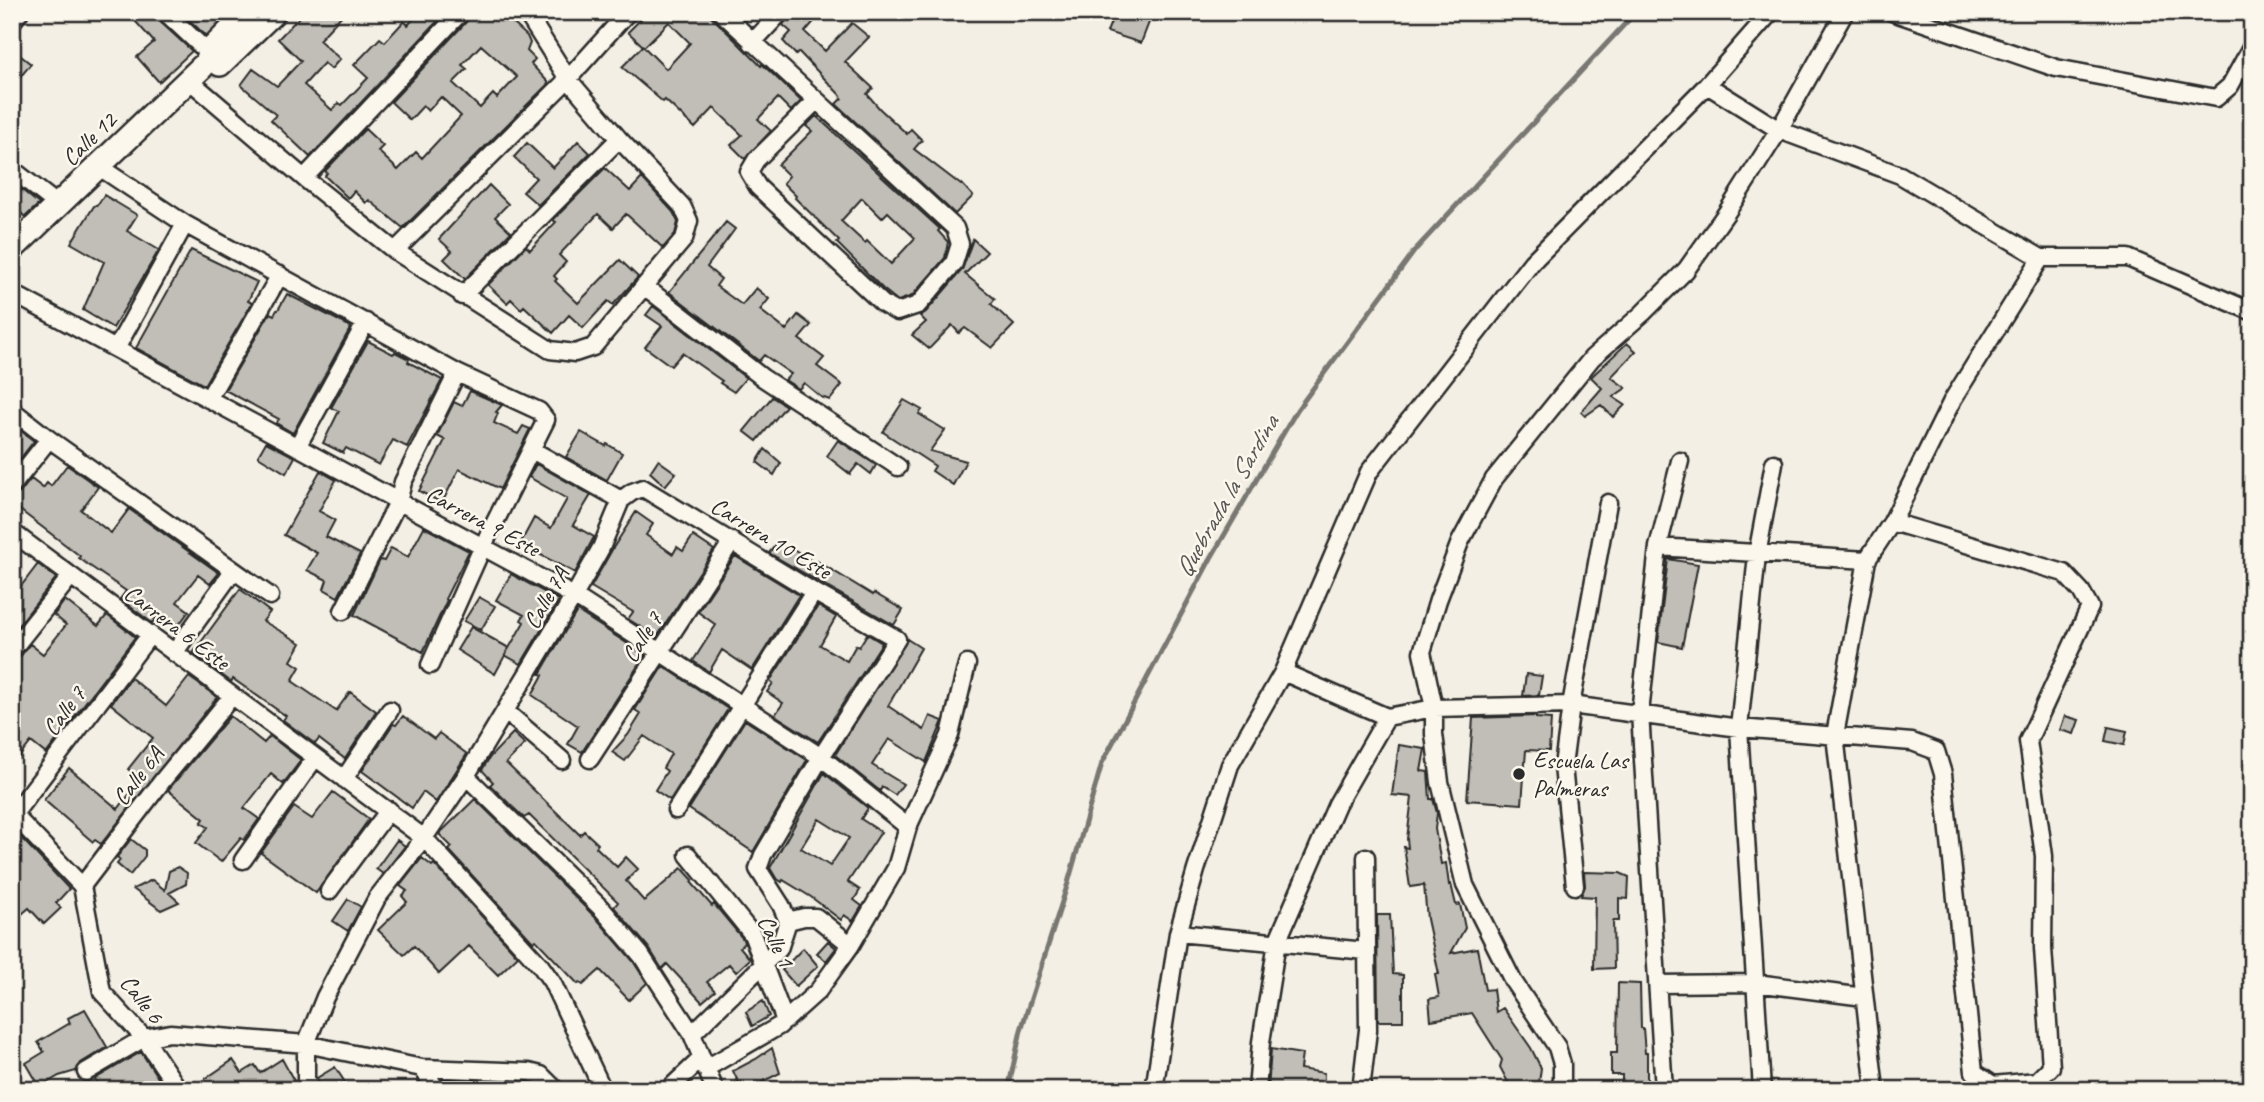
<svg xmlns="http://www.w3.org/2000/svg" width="2264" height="1102" font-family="Caveat,sans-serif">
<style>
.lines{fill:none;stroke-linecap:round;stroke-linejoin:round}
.stream{stroke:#787772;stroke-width:5}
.building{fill:#c0beb6;stroke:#2b2b2b;stroke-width:2;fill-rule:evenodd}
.minor-casing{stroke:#2b2b2b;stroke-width:21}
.secondary-casing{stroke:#2b2b2b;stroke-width:28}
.minor{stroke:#fbf7ec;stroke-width:16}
.secondary{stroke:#fbf7ec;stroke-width:23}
.poi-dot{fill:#2b2b2b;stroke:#fbf7ec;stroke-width:2.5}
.labels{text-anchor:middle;stroke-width:5;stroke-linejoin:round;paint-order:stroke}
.street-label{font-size:24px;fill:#2b2b2b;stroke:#fbf7ec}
.poi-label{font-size:24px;fill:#2b2b2b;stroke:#fbf7ec;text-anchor:start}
.water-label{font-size:26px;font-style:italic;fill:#585755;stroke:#fbf7ec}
</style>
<rect width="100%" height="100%" fill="#f3efe4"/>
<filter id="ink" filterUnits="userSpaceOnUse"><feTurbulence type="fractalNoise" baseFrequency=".0143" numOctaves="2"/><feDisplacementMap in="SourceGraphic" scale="14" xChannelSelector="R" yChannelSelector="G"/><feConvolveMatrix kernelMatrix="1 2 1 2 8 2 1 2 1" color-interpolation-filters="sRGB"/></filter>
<g filter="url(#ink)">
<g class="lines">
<!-- stream -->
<path class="stream" d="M1008,1090L1021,1030L1068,883L1102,763L1211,558L1297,410L1416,249L1636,12"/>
</g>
<!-- building -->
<path class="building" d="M127,12H155L158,20L192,51L159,82L137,57L154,42Z
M181,12H229L206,36Z
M304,12H345L319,40L340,59L331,69L324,63L304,85L332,110L339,103L342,105L368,78L354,65L380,38L385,42L404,21L408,25L420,12H446L310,157L271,120L276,115L241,85L253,69L277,86L301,61L278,39Z
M471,12H507L515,20L513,23L527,36L530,43L527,51L535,59L531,64L549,83L403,228L369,200L366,203L354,191L348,198L325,176L327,173L325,171L365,129L383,146L378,151L398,170L416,152L422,158L461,116L441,97L428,111L423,106L410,120L391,102L469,19ZM481,45L517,77L497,98L493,94L480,108L453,83L467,69L462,65Z
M648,12H707L761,66L762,64L801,101L791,111L778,98L758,119L771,131L745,159L731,145L742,135L714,108L695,128L665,100L663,102L622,67L643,46L666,69L690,43L669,22L644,47L628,32Z
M791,12H822L805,32L825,51L852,23L869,37L845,62L873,88L867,94L880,109L907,134L911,129L922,140L914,149L961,185L962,184L973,196L955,214L836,104L842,98L840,95L799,52L796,55L783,41L791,32L783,25Z
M1115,12H1153L1141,43L1107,32Z
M12,49L31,64L12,87Z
M816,116L940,229L938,231L948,242L945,258L912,296L898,301L883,289L837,243L839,241L795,198L796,196L783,183L789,176L778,165L812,131L806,126ZM862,198L882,218L888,212L915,238L891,264L867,241L865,243L841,221Z
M578,141L590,153L538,205L523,192L536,178L514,157L527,143L553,168Z
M605,168L630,191L642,178L673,212L678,222L675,234L663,248L626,214L613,228L598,214L559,255L566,262L554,276L557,279L555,281L578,303L620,260L638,277L613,305L608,301L583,328L569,315L553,333L524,306L521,309L511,299L507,303L488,285L526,246L530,250L556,222L553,220Z
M489,185L508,204L495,217L511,232L465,279L444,259L452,251L439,239Z
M17,186L39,204L25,217L12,204V193Z
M104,195L137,215L127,231L159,250L113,328L83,310L104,262L71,243L94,206L98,204Z
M726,222L735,229L707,267L721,279L716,286L742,305L756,288L769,299L760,310L786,330L798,315L811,325L799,339L824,358L817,366L842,385L830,400L821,397L804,383L799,389L785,380L791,374L764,355L759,361L669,292Z
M973,239L987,252L965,274L995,299L991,304L1014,325L992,348L965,328L959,333L952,325L929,349L912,335L926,322L920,316L926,312L962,270Z
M191,250L257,282L248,301L252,303L204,385L136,348Z
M287,294L351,327L293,433L276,423L279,419L225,390L270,313L274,315L277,310H278Z
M653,306L746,378L734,392L720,383L722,381L682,353L671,366L645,347L662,326L646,315Z
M368,341L393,354L395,352L409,359L408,362L442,380L407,447L393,440L379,465L346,448L343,453L323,443L339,411L331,408Z
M1627,343L1636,351L1611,377L1626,388L1613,397L1625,405L1613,417L1601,405L1585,416L1581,412L1602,388L1591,377Z
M470,391L502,405L496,412L498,413L494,423L518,434L523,426L530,429L500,489L459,469L442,503L419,491L445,440L437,436L454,402L462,406Z
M772,397L786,406L757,441L744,431Z
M904,400L922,410L919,414L945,430L930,451L966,461L953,485L932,471L935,466L883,432Z
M12,424L34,441L12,469Z
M581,432L606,446L607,444L622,453L607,480L566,457Z
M838,440L876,465L871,474L858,464L850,474L827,456Z
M266,442L295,457L286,473L258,456Z
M765,449L781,463L774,475L757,462Z
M658,460L676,473L665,486L650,472Z
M536,464L591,495L573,525L594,537L575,573L520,544L534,518L551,528L567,499L529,477Z
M67,465L98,487L81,510L111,533L129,509L219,573L210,584L198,575L177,602L189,611L178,626L166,617L163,620L158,616L152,623L120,599L126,591L87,564L79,558L80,556L12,504V496L20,493L31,479L43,488L47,483L51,486Z
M320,471L336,480L319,511L335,520L326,537L360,554L338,597L324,589L327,580L307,570L317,553L284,535Z
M636,512L653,524L646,535L673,554L677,547L683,551L693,536L714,550L657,637L628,619L633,612L591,587L613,548Z
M424,527L469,551L445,599L447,600L423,652L354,615L380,560L384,561L391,548L408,557Z
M778,542L791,551L792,548L816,564L817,561L873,595L874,593L903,610L894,625L769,553Z
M735,556L799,595L752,670L722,650L709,672L693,661L716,625L698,612Z
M1668,559L1698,564L1682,647L1658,642Z
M38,564L56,578L12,633V598Z
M511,574L559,600L521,664L505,655L524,622L521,620L524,615L496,600Z
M240,589L270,612L263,621L301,643L291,661L300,667L292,681L336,711L350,692L376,711L345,759L319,739L315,744L283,720L286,716L233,679L231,682L193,653Z
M479,597L495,606L481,630L464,621Z
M65,600L98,626L107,615L135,637L46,754L31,742L12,766V660L20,657L30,644L43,654L66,625L54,615Z
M818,606L836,617L820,645L847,661L856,645L859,647L867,634L882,643L818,742L775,715L783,703L767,692L773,683L770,681Z
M577,611L645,655L582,752L568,744L578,726L532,695L543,675L540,674Z
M471,627L509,648L495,674L457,650Z
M907,639L921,648L888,706L924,730L930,716L943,721L926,762L889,739L872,765L903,784L895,795L882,787L880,791L835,755Z
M663,666L728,709L670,800L655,790L667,771L663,768L671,754L644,736L625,761L612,752L628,735L641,714L635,710Z
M1526,674L1542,676L1539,695L1523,696Z
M189,677L217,697L101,844L95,840L93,842L44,800L69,768L118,809L141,779L128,769L153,738L111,704L131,678L166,706Z
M230,716L264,743L270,736L301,760L283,784L271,774L244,808L259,819L244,840L241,838L221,862L196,843L208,827L201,823L204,819L168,790Z
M403,716L434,739L439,733L467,754L436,802L423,792L412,808L362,771L393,724L396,725Z
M1536,716V718L1551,719L1549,751L1526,750L1522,804L1467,800L1473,718Z
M2065,716L2079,720L2074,734L2060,730Z
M745,720L807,760L753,852L689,809Z
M2108,727L2127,731L2124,745L2105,741Z
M513,733L525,744L506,763L580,835L584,831L598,844L596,847L617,867L626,857L638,869L626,881L644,901L682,868L693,880L691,882L712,906L714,904L743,939L744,943L740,947L750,959L736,972L729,964L707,982L715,991L702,1002L667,964L662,969L649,948L614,907L618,902L529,815L524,818L490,785L493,782L482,770L490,757Z
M1399,745L1425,749L1421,771L1428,772L1430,799H1433L1437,813L1435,829L1441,864L1446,863L1449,885L1451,884L1456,905L1460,904L1465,928L1451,953L1477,948L1485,990L1493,989L1496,1012L1503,1008L1531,1048L1541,1068L1538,1090H1512L1500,1067L1502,1060L1472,1013L1431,1020L1429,999L1439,997L1435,974H1439L1427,919L1424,885L1410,887L1404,847L1408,848L1407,839L1412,797L1392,795Z
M824,773L868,808L861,819L881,832L848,882L860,890L854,900L862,906L853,921L844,915L841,920L811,897L783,880L782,882L776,878L770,868ZM819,819L849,838L830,866L801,848Z
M333,792L369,819L316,893L261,853L294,807L312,819Z
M475,799L598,920L633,961L647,983L629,1000L600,970L583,985L580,983L578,984L536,940L533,942L449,850L452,847L439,834Z
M12,828L69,889L56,903L61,908L44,924L29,908L22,914L12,904Z
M131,839L145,850V856L130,875L117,864L120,860L117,857Z
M397,840L405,846L383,874L376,869Z
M422,858L432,866L434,864L518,956L498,975L469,946L439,974L414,946L404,955L378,930L407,902L402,896L407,891L400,886Z
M178,867L187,873L186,884L169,893L179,902L161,910L133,889L152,880L165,890L169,871Z
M1584,872L1620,873L1629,877L1628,899L1619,898V921H1613L1614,968L1594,969L1595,897L1581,896L1585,886Z
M348,899L361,907L348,931L333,921Z
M1377,915H1390L1393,974L1403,975V1021H1378Z
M828,941L836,948L826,961L817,953Z
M803,948L818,966L796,986L782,970Z
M1618,983L1640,984L1641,1028H1643L1645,1053H1647V1090H1622V1075H1611V1053H1617Z
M763,1001L769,1016L752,1026L746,1012Z
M85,1009L107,1047L81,1063L76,1071L59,1076L40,1087L26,1063L44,1052L38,1042L70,1023L68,1018Z
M772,1048L780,1073L762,1082L766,1090H742L733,1071L756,1059Z
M1271,1049L1302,1054L1300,1069L1324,1073L1323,1090H1268Z
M141,1052L166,1090H103L95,1079Z
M282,1059L299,1090H189L233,1060L242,1073L255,1065L260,1073Z
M335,1067L350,1090H321L317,1078Z"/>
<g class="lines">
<!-- minor casing -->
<g class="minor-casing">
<path id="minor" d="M165,12L216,60
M721,12L955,228L960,244L954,263L918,305L897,312L883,304L758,187L749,172L756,160L816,101
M1892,12L2056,68L2216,98L2230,86L2252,46
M12,22L20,12
M752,43L781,12
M189,80L304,178L395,251L550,350L575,353L593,347L684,239L689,221L682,206L619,139L568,79L526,12
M1707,85L1779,130L1900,175L2041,258H2128L2248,310
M98,166L185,224L457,373L539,411L546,420L483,546L430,665
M12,169L58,205
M304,178L461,12
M395,251L568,79L628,12
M644,286L763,378L898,467
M12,293L574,596L821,757L908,827
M462,296L619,139
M116,349L185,224
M208,399L280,275
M12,410L49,439L270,596
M297,447L366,322
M532,450L621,500
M12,486L49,439
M621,500L632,492L643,488L814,592L897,639L821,757L763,855L758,869L781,905L788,921L779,949L692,1034
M12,532L424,838L540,965L552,982L603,1090
M1658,547L1867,560
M343,611L398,502L403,482L457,373
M12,650L71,576
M174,653L233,571
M1283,672L1387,717L1434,708L1571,705L1739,728L1912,742L1936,751L1943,774L1974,1072L1993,1085L2037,1081L2051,1067L2043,948L2044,856L2028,741L2090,607L2081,591L2064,573L1892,522
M505,711L562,760
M590,759L732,541
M466,776L602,909L641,955L692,1034L715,1090
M344,779L390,710
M676,810L814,592
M12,813L82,886
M14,814L150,635
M688,855L752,934L785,1021
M243,860L315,758
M82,886L163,780L232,696
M82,886L102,992L144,1038L179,1090
M1575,886L1563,766L1571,705L1608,503
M329,891L389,810
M788,921L804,917H816L851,945
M1178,933L1366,951
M1657,984L1756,983L1864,997
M422,1068L437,1090
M705,1069L779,1026L818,991L851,945L896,868L908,827L950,735L967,664
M86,1072L144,1038L170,1033L306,1044L422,1068L529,1072L541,1075L556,1090
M311,1090L306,1079V1044L325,997L377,898L424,838L466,776L574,596L601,548L621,500
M668,1090L701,1059
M1154,1090L1178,933L1196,870L1230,765L1283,672L1369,472L1532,262L1707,85L1771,12
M1257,1090L1261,1042L1277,942L1337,804L1387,717
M1361,1090L1368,1030L1366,857
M1558,1090L1562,1081V1064L1557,1047L1513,981L1465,885L1440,782L1434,734V708L1422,652L1438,600L1460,542L1494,479L1592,358L1643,313L1686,270L1727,212L1779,130L1845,12
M1664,1090L1640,713L1658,547L1680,461
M1762,1090L1739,728L1757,555L1774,463
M1875,1090L1835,735L1867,560L1892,522L1953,399L2041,258"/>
</g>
<!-- secondary casing -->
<g class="secondary-casing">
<path id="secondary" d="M208,53L249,12
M220,64L274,12
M12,249L202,67"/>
</g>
<!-- minor -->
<use href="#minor" class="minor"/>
<!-- secondary -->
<use href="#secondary" class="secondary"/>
</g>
</g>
<!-- markers -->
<circle class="poi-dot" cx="1519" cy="774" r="7"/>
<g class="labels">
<!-- street labels -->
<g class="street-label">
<text transform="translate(89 139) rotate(-44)" y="8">Calle 12</text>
<text transform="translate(483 521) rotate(28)" y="8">Carrera 9 Este</text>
<text transform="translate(771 538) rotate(31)" y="8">Carrera 10 Este</text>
<text transform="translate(546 598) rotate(-60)" y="8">Calle 7A</text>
<text transform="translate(177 627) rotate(37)" y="8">Carrera 6 Este</text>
<text transform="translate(642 637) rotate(-57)" y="8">Calle 7</text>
<text transform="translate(64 711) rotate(-53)" y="8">Calle 7</text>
<text transform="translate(138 776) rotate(-52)" y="8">Calle 6A</text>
<text transform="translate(776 941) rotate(64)" y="8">Calle 1</text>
<text transform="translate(142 999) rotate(52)" y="8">Calle 6</text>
</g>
<!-- poi labels -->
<g class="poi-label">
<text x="1533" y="768">Escuela Las<tspan x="1533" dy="28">Palmeras</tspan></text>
</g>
<!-- water labels -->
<g class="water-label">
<text transform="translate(1226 496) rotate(-60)" y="9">Quebrada la Sardina</text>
</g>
</g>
<!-- margin -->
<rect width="2264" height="1102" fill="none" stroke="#fbf7ec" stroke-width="42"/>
<rect x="21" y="21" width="2222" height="1060" fill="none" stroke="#2b2b2b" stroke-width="2.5" filter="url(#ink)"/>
</svg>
